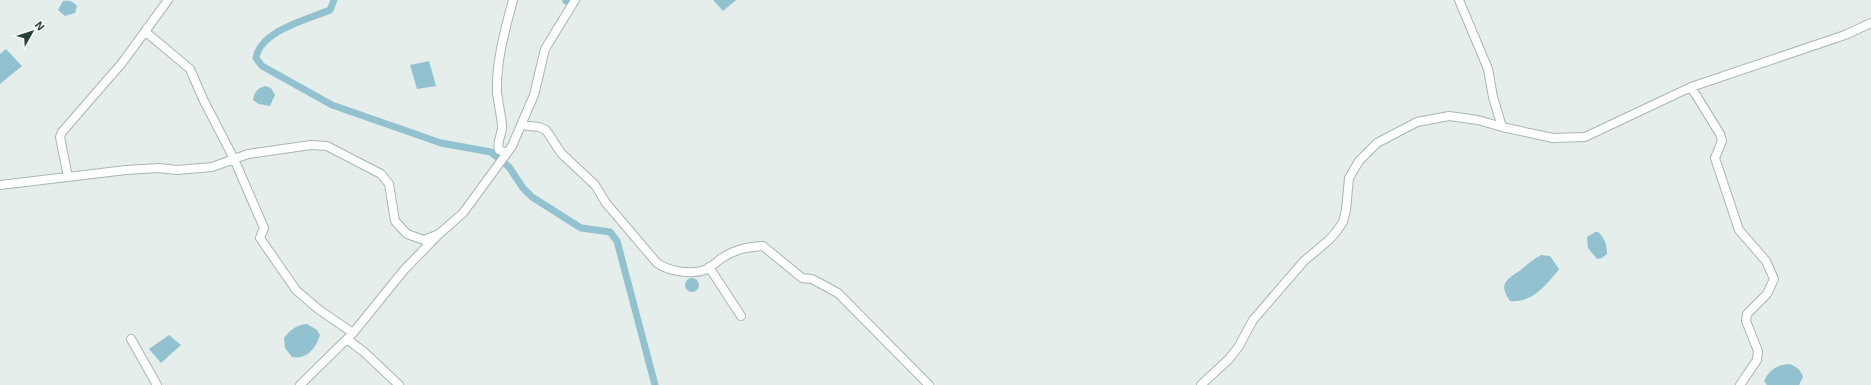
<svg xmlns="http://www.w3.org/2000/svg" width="1871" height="385" font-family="'Exo 2',sans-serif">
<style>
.water{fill:#92c2cf}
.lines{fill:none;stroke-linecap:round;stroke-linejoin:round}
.canal{stroke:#92c2cf;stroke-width:7}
.street-casing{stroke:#a9b6b2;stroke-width:10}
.street{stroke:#fff;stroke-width:8}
</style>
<rect width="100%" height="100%" fill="#e6eeeb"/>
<!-- water -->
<path class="water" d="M713,0H736L723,11Z
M63,1C69,0 73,1 77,6L75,13L65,16L58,10Z
M6,49L22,66L0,84V54Z
M429,61L436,86L417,89L410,65Z
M265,86L271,88L275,95L270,106L259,104L253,100C254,92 258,88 265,86Z
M1595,232H1598C1605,238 1607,245 1607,254L1602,258L1597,259L1588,248L1587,237Z
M1541,255L1550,256L1559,269L1557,272C1544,287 1532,303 1510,301C1496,281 1510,279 1523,268C1529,263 1534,259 1541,255Z
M685 285a7 7 0 1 1 14 0a7 7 0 1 1-14 0Z
M307,324L317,330L320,335C316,348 307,360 292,357L285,348L284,338C290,330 296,325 307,324Z
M169,335L181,345L161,363L149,349Z
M1790,364C1797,367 1801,370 1803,377L1799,385H1767L1764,381C1770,369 1777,365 1790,364Z"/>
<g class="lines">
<!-- canal -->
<path class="canal" d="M334,0L330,10C308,19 260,31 256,58L262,66L332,105L441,143L491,152L509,167L523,188L532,197L581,228L610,232L617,241L655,385
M566,1L567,0"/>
<!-- street casing -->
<g class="street-casing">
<path id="street" d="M1459,0L1488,69L1493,97L1502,127L1553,138L1585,137L1691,87L1845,35L1871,23
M147,28V33L190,69L203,99L234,159L264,228L260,238L296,290L318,309L353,333
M1691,87L1720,134L1722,141L1715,158L1739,230L1766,261L1774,279L1767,294L1747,314L1746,321L1758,351L1757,360L1740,385
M521,125L539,127L546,130L561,153L595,185L606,203L657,263C668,271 691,275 705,270C711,268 717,261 722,258C735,249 748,247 763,246L802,278L812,279L838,293L929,385
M506,153L499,150C496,141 503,134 502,125C501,114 498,103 497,92C496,61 505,30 513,0
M68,177L60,137L62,132L122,63L168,0
M0,185L126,170L158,168L177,170L212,167L248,154L311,145L327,146L381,174L389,184L395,221L407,234L424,240L439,234
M709,267L741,316
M131,339L157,385
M347,339L364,352L399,385
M300,385L353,333L404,270L439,234L463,213L496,168L512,146L534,95L545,49L575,0
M1201,385L1229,359L1239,346L1253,320L1304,261L1329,240L1336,232L1343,222L1346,210L1349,178L1359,161L1377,143L1417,122L1449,116L1478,120L1502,127"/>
</g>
<!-- street -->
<use href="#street" class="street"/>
</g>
<!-- north arrow -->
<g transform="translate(32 32) rotate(51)" stroke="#f7faf9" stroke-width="3" paint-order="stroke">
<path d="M0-3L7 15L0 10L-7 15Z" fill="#26403a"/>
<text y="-6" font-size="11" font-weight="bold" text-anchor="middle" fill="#26403a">N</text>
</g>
</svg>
